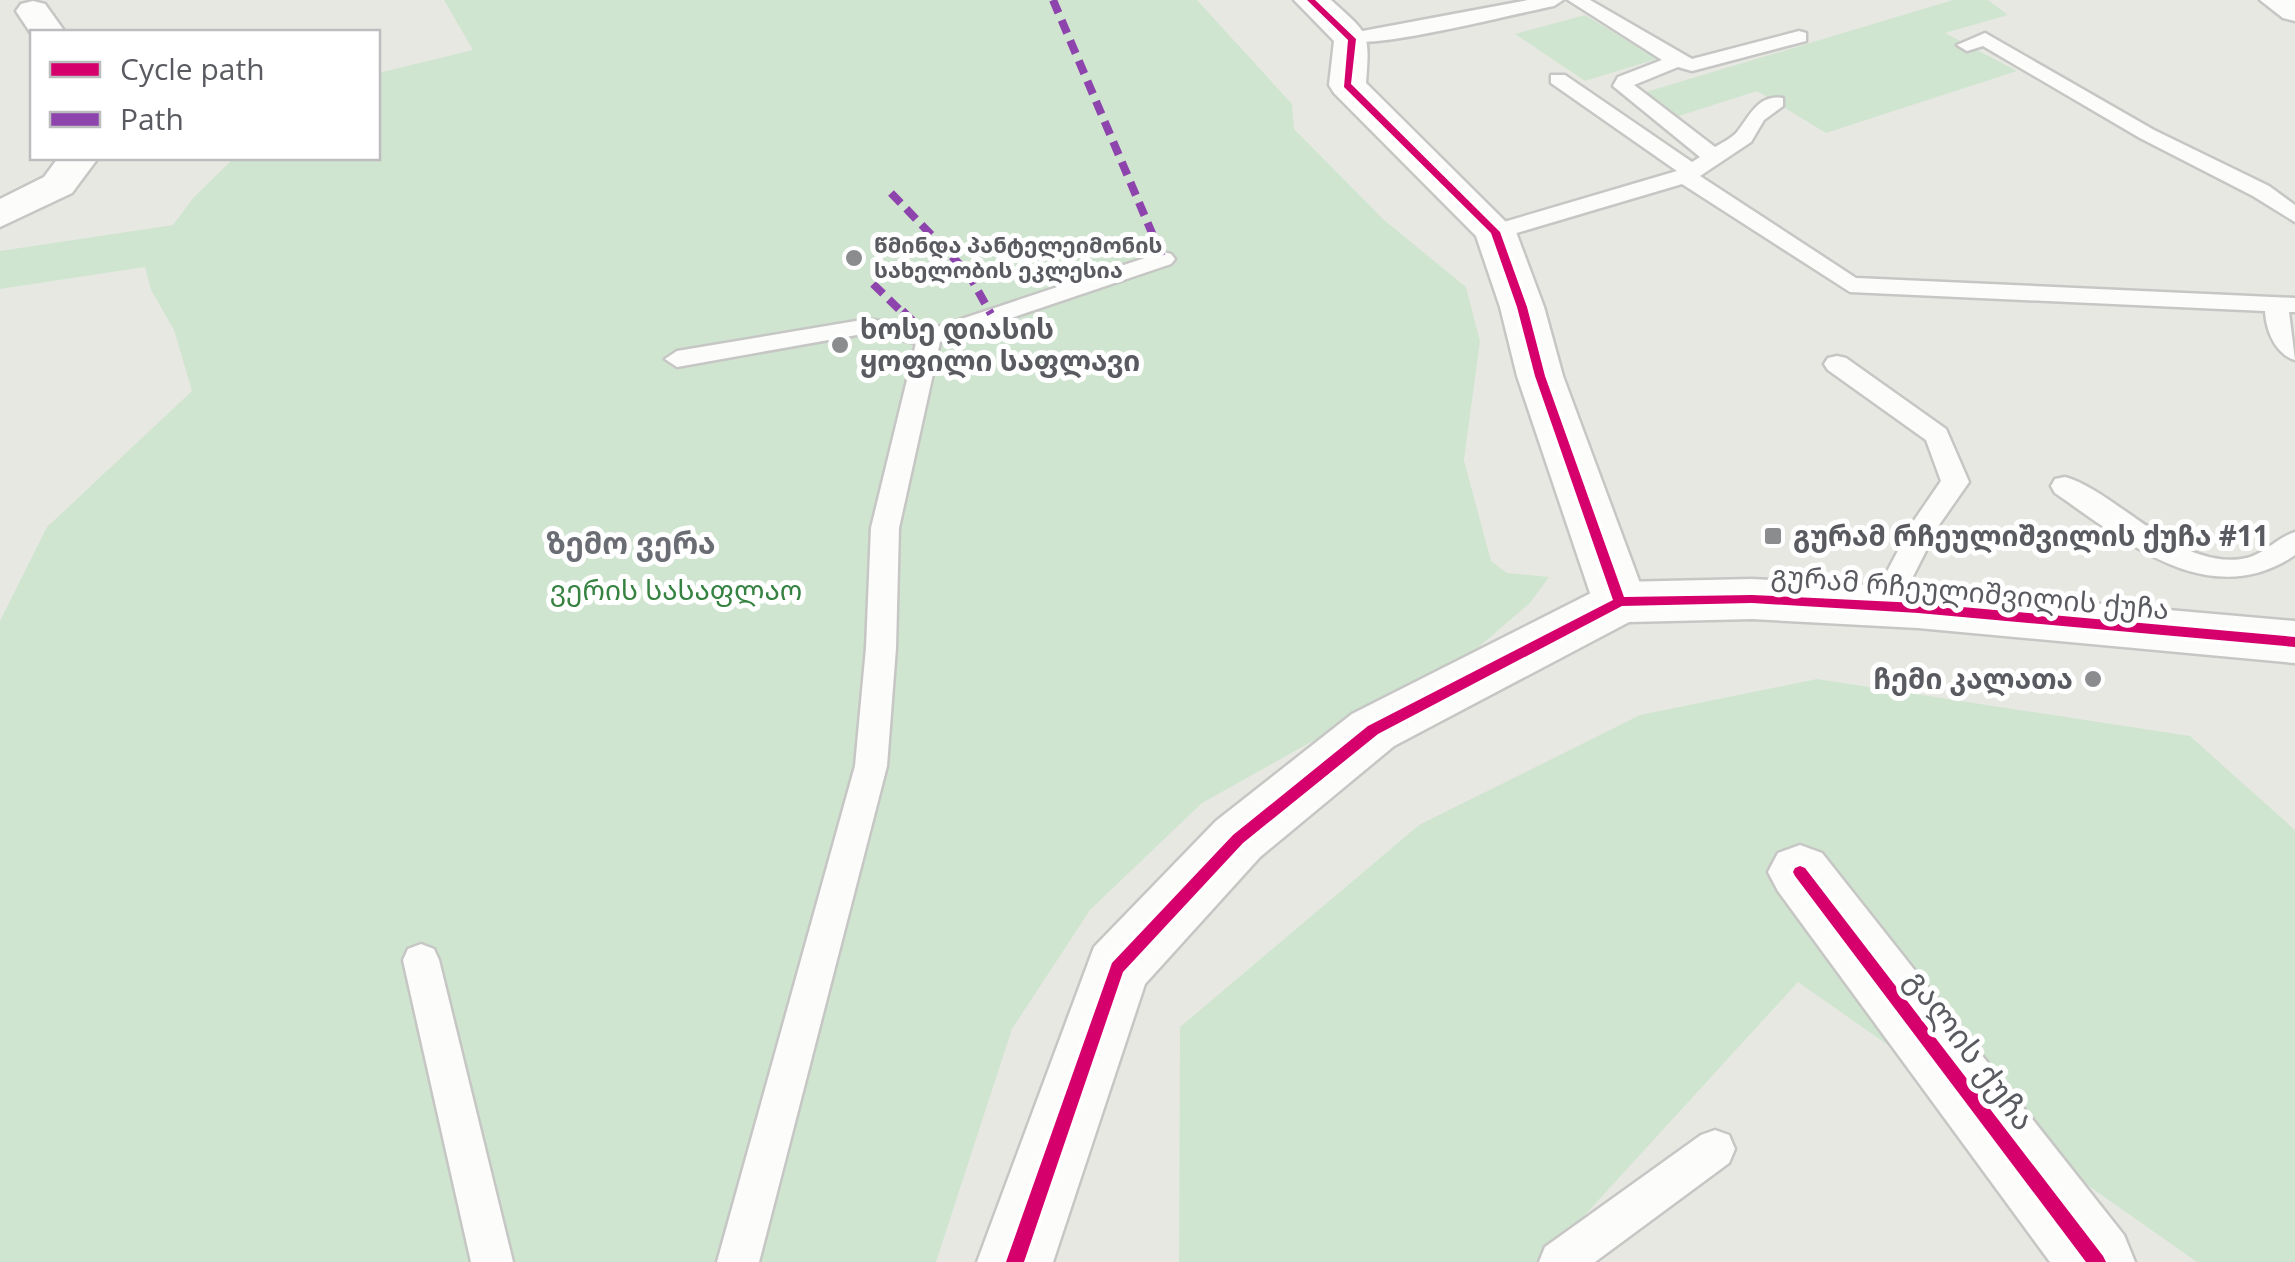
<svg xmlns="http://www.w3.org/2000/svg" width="2295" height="1262" font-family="'Open Sans','Noto Sans Georgian',sans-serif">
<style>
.green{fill:#d0e5d0}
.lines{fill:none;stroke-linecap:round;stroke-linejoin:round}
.service-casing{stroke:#c6c6c5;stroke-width:5}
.minor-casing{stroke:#c6c6c5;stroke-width:5}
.tertiary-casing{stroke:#c6c6c5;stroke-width:5}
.service{fill:#fcfcfb;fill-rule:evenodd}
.minor{fill:#fcfcfb;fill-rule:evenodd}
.tertiary{fill:#fcfcfb;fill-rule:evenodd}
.quiet-far1{stroke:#8e44ad;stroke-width:8;stroke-dasharray:14 8;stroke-linecap:butt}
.quiet{stroke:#8e44ad;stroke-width:9;stroke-dasharray:19 9;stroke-linecap:butt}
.cycleway-casing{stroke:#fff;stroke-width:7}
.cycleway{fill:#d6006c;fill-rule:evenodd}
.poi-dot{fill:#8b8c8e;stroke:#fff;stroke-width:4}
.labels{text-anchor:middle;stroke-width:10;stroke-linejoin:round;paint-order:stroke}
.far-poi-label{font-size:22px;font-weight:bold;fill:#595b61;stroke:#fff;text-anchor:start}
.poi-label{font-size:28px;font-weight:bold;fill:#595b61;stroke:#fff;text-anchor:start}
.park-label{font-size:28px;fill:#368241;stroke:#fff}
.street-label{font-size:28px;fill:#595b61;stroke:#fff}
.neighbourhood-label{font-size:30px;font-weight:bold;fill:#6a6d73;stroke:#fff}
.near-street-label{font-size:32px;fill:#595b61;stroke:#fff}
</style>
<rect width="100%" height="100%" fill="#e8e8e3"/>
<!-- green -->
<path class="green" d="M444,0H1197L1292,104L1294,129L1384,220L1466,287L1480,341L1464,460L1491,561L1507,573L1549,577L1530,603L1474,651L1202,803L1090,910L1012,1029L936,1262H0V621L47,527L192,391L174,330L151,290L145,267L0,289V251L173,225L194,197L234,158H378V73L473,50Z
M1953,0H1988L2008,15L1945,33L2017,71L1826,133L1757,91L1679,116L1646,92Z
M1585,15L1657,59L1585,81L1515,34Z
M1817,679L2190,736L2295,830V1262H2197L1798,982L1542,1262H1179L1180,1027L1419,825L1640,715Z"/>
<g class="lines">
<!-- service casing -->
<g class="service-casing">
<path id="service" d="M1528,0H1563L1554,6C1522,12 1360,54 1342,39L1352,33Z
M1568,0H1590L1692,59L1799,31L1806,33V41L1692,71L1678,67L1634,85L1715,147C1722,143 1732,138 1737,132C1750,116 1758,94 1783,98V106L1764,120L1751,142L1700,176L1856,278L2295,298V312H2289L2295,360C2275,354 2266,330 2265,311L1850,292L1682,184L1503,237H1487L1484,232L1487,227L1677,171L1551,83V75H1565L1692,162L1700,157L1613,86L1618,77L1662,60Z
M1985,33L2154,130L2269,186L2295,205V222L2253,196L2140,138L1983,46L1967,51L1957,45Z
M1163,252L1171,254L1175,259L1171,264L940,342L899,528L896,648L887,766L759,1262H717L855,766L866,648L871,528L916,343L868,333L677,367L665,359L677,351L868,319L928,330Z
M1837,356L1846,358L1946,429L1969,482L1939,525L1894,614L1884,617L1874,614L1869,606L1913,522L1941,481L1926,440L1828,370L1824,364L1828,358Z
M2065,477C2118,492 2180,573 2247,558C2264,554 2278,537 2295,532V555C2210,613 2126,542 2055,493L2051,486L2055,479Z
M421,944L434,949L439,960L513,1262H471L403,960L408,949Z
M1715,1130L1729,1135L1735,1149L1729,1163L1595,1262H1539L1545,1247L1701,1135Z"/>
</g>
<!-- minor casing -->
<g class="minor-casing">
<path id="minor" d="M1294,0H1331C1369,35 1370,30 1366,83L1516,232L1544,307L1563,376L1647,602L1639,616L1620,622L1601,616L1593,602L1517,376L1500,307L1476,236L1334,93L1329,85L1334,41Z
M33,1L45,4L65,32L32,35L16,11L21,4Z
M58,158H98L72,193L0,227V199L44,177Z
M1800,845L1822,853L2124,1235L2135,1262H2050L1778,891L1768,872L1778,853Z"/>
</g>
<!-- tertiary casing -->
<g class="tertiary-casing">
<path id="tertiary" d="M2260,0H2295V21L2283,18Z
M1752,579L1918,588L2295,621V663L1918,628L1752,619L1629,622L1394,746L1260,857L1145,984L1053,1262H977L1094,947L1216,821L1352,714L1601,588L1620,582Z"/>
</g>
<!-- service -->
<use href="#service" class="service"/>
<!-- minor -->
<use href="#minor" class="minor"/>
<!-- tertiary -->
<use href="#tertiary" class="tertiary"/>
<!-- quiet-far1 -->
<path class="quiet-far1" d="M1053,0L1163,259
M891,193L968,273L991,314
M873,284L904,314"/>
<!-- quiet -->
<path class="quiet" d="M902,311L929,338"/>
<!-- cycleway casing -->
<g class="cycleway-casing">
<path id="cycleway" d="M1307,0H1315L1356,39L1351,84L1500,232L1527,307L1545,376L1624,597L1752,595L1918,603L2295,637V647L1918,613L1752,603L1622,606L1378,734L1243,843L1123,972L1024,1262H1006L1112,963L1233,835L1368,726L1613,600L1535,376L1517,307L1491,233L1344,87L1348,40Z
M1800,866L1805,868L2103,1256L2106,1262H2086L1795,876L1793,872L1795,868Z"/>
</g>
<!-- cycleway -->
<use href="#cycleway" class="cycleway"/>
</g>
<!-- markers -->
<g class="poi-dot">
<circle cx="854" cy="258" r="10"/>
<circle cx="840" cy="345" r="10"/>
<rect x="1763" y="526" width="20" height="20" rx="5"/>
<circle cx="2093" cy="679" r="10"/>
</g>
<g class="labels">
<!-- far-poi labels -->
<g class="far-poi-label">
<text x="874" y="253">წმინდა პანტელეიმონის<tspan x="874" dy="25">სახელობის ეკლესია</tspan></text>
</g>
<!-- poi labels -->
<g class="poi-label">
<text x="860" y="339">ხოსე დიასის<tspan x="860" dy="32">ყოფილი საფლავი</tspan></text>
<text x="1793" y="546">გურამ რჩეულიშვილის ქუჩა #11</text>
<text x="2073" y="689" text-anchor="end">ჩემი კალათა</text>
</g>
<!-- park labels -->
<g class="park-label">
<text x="676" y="600">ვერის სასაფლაო</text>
</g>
<!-- street labels -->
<g class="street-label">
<text transform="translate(1970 592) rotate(5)" y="10">გურამ რჩეულიშვილის ქუჩა</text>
</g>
<!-- neighbourhood labels -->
<g class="neighbourhood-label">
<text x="631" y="554">ზემო ვერა</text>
</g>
<!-- near-street labels -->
<g class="near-street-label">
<text transform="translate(1970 1050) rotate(53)" y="11">გალის ქუჩა</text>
</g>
</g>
<!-- legend -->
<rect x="30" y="30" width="350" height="130" fill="#ffffff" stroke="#bdbdc0" stroke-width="2.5"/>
<rect x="50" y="62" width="50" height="15" fill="#d6006c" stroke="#bdbdc0" stroke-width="2.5"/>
<text x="120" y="80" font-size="30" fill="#595b61">Cycle path</text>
<rect x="50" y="112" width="50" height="15" fill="#8e44ad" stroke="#bdbdc0" stroke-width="2.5"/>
<text x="120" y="130" font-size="30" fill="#595b61">Path</text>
</svg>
